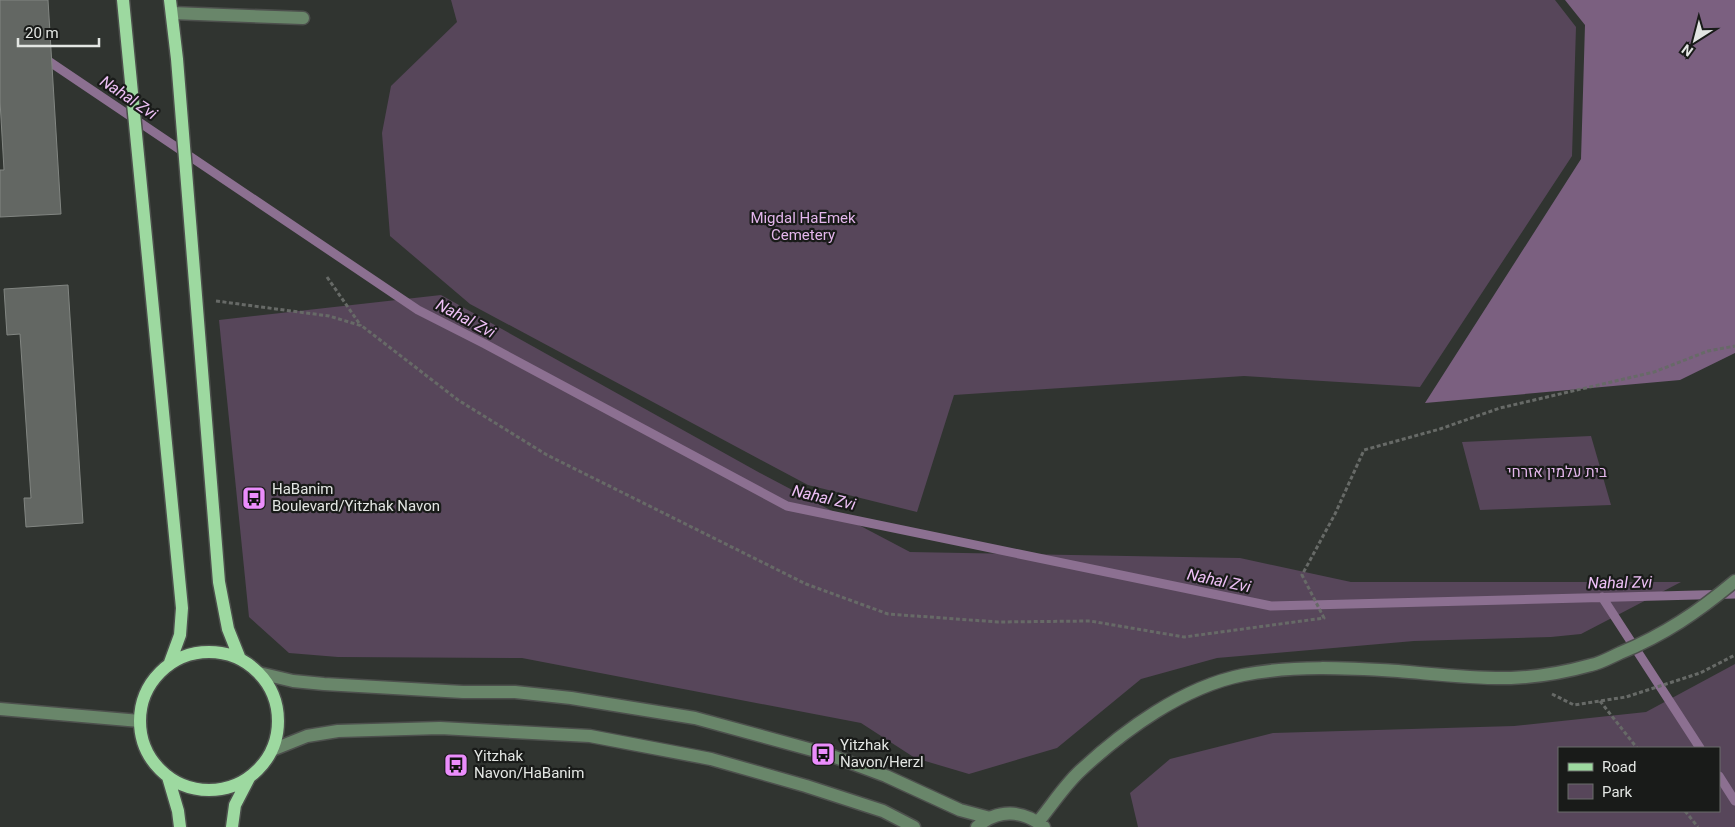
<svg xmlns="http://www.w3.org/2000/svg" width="1735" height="827" font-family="Roboto,Heebo,sans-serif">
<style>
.green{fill:#57465a;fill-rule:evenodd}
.forest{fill:#7b6080}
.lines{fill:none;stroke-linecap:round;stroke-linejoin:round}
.stream{stroke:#8c7091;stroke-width:9}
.building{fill:#636763;stroke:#828682}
.minor-casing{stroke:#4d504d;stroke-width:15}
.major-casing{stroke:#4d504d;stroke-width:15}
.path{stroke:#676a67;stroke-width:3;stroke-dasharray:4 2.5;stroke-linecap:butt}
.minor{stroke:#69866a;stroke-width:12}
.major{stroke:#9dd9a0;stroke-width:12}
.labels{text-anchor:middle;stroke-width:4.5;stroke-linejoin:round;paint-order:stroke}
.park-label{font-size:15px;fill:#e3b6eb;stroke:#191b19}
.poi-label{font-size:15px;fill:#e3e6e3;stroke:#191b19;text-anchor:start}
.water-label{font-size:16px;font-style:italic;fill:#eec0f6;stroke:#191b19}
</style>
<rect width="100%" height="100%" fill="#303430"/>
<!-- green -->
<path class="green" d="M451,0H1555L1576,27L1572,156L1420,387L1244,376L954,395L917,512L808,485L761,460L470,304L390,236L382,133L391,86L457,22Z
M441,295L760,473L910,552L1240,558L1351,582H1681L1581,634L1551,637L1414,641L1217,658L1141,679L1057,748L969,774L915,758L861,723L522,658L338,657L289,653L249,617L219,320Z
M1591,436L1611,505L1480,510L1462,442Z
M1735,664V827H1138L1130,793L1170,759L1273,733L1514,726L1646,712ZM1559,748H1719V811H1559Z"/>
<!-- forest -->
<path class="forest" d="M1565,0H1735V353L1680,380L1425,403L1581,159L1585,25Z"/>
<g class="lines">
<!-- stream -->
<path class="stream" d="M44,58L418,310L485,344L787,506L1271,606L1735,594
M1602,597L1700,748
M1719,776L1735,801"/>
</g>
<!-- building -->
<path class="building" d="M0,0H48L61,214L0,217V170H4L0,101Z
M68,285L83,523L26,527L24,498H31L20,334L7,335L4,289Z"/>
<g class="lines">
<!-- minor casing -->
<g class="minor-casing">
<path id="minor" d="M172,13L303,18
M259,673L293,681L324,684L463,692H515L571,698L695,718L827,754L886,776L960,810L990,818
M0,709L140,721
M272,750L307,736L338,731L440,728L590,736L711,759L806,786L883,811L914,827
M1038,822C1052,805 1064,786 1080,771C1124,730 1183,687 1243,675C1294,665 1346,668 1398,671C1435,674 1473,679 1511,678C1537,677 1566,672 1591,665C1601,663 1611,657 1620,653C1664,635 1698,612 1735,581
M977,827C998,808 1023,810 1044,827"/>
</g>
<!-- major casing -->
<g class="major-casing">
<path id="major" d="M123,0L182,608L180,635L169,665
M170,0L177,59L219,582L228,629L240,659
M140 721a69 69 0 1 1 138 0a69 69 0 1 1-138 0Z
M168,777L178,811L180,827
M232,827L235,805L249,778"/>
</g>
<!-- path -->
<path class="path" d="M327,277L361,326
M216,301L329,316L362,326L458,400L547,455L806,584L888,614L998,622L1090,621L1184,637L1324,618L1302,575L1335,514L1364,450L1440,429L1500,408L1654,372L1708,351L1735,346
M1552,694L1574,705L1626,697L1700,673L1735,655
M1600,701L1637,748
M1685,811L1698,827"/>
<!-- minor -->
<use href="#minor" class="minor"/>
<!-- major -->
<use href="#major" class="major"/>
</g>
<!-- icons -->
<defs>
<g id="bus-square" transform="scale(1.25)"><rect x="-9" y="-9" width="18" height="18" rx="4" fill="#eb8dfc" stroke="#191b19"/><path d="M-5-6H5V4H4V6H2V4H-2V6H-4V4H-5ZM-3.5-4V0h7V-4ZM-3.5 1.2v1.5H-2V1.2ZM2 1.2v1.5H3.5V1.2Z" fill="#111"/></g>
</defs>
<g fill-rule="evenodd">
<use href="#bus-square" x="254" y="498"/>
<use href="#bus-square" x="823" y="754"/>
<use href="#bus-square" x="456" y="765"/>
</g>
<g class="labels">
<!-- park labels -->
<g class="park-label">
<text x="803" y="223">Migdal HaEmek<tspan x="803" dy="17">Cemetery</tspan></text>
<text x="1557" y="477">בית עלמין אזרחי</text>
</g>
<!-- poi labels -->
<g class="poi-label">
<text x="272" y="494">HaBanim<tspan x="272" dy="17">Boulevard/Yitzhak Navon</tspan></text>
<text x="840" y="750">Yitzhak<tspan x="840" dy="17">Navon/Herzl</tspan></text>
<text x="474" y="761">Yitzhak<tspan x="474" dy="17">Navon/HaBanim</tspan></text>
</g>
<!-- water labels -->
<g class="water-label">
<text transform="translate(129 97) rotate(34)" y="6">Nahal Zvi</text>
<text transform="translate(466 318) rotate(28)" y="6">Nahal Zvi</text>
<text transform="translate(824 497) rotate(13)" y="6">Nahal Zvi</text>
<text transform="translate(1219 580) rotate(12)" y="6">Nahal Zvi</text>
<text transform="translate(1620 582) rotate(-1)" y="6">Nahal Zvi</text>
</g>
</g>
<!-- legend -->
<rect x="1558" y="747" width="162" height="65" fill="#191b19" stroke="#6a6c6a"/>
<rect x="1568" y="763" width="25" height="8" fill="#9dd9a0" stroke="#6a6c6a"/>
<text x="1602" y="772" font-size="15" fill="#e3e6e3">Road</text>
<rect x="1568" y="784" width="25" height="15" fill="#57465a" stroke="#6a6c6a"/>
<text x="1602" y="797" font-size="15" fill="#e3e6e3">Park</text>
<!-- north arrow -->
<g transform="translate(1695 40) rotate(216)" stroke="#191b19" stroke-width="4" paint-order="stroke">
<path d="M0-4L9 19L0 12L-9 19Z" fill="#e3e6e3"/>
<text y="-8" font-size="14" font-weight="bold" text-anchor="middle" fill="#e3e6e3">N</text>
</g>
<!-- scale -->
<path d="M18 38v8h81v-8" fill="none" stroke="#e3e6e3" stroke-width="2.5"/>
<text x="25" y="38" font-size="15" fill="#e3e6e3" stroke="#191b19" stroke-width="4" paint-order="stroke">20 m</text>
</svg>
